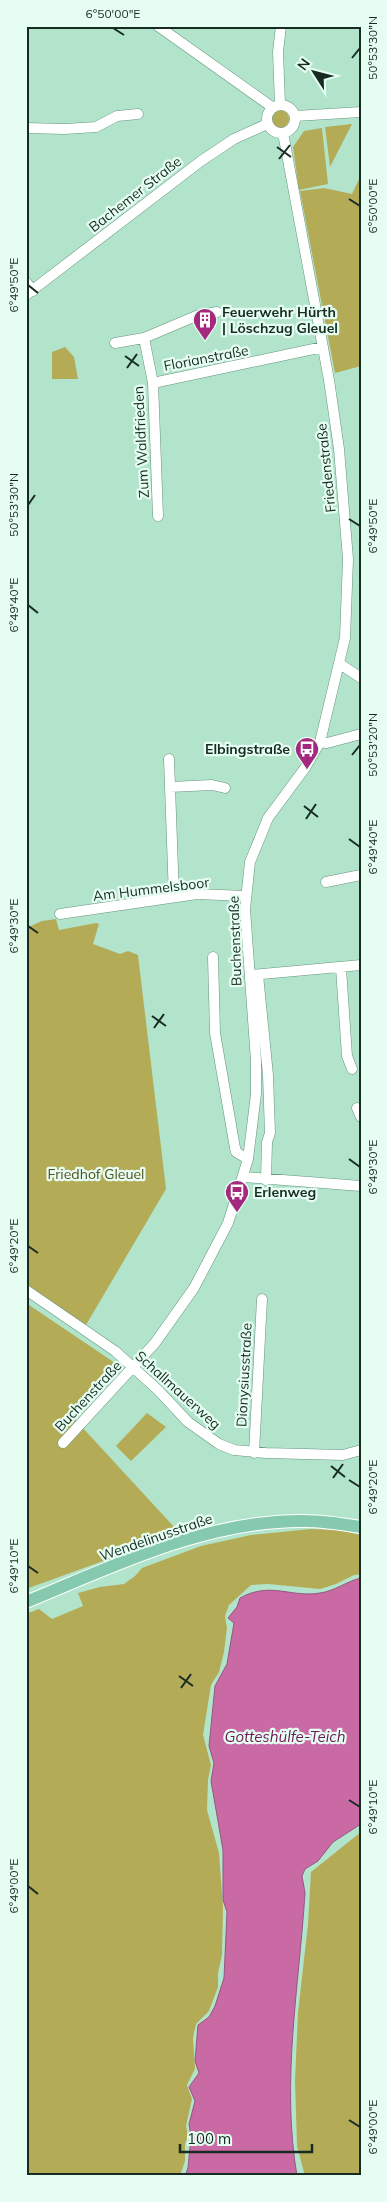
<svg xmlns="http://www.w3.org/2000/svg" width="387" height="2202" font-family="Mulish,sans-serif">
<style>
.green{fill:#b4ab56}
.water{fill:#c96aa5;stroke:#94577e}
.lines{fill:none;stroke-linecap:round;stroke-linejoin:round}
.minor-casing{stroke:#65947e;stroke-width:11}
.major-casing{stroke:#fff;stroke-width:14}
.minor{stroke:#fff;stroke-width:10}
.major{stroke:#85c9af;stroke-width:12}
.ticks{fill:none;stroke:#172b22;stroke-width:2}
.labels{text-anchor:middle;stroke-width:4.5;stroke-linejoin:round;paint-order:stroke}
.street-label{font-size:14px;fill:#172b22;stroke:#e6fef2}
.poi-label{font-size:14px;font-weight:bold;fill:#172b22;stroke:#e6fef2;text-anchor:start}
.park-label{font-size:14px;fill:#524d1d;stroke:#e6fef2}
.water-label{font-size:15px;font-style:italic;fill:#6f1854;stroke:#e6fef2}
.neatline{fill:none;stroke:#172b22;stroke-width:2}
.ticks-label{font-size:12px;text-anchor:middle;fill:#172b22}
</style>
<rect width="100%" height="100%" fill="#b2e4cb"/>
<!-- green -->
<path class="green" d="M271 119a9 9 0 1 1 18 0a9 9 0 1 1-18 0Z
M352,124L330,167L325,127Z
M322,128L328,184L299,190L293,147L304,131Z
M361,175V366L335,373L300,191L324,188L352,194Z
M65,347L74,357L78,379H52V352Z
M56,919L59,930L96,923L99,924L93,944L120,954L128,951L138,955L166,1189L86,1325L26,1285V928L42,921Z
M26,1303L118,1365L70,1414L175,1528L150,1544L26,1589Z
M147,1413L166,1427L131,1461L116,1446Z
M311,1529L337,1530L361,1535V1574L354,1575L336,1584L320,1589L268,1584L251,1585L229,1605L225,1616L227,1628L224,1652L219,1672L211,1685L203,1735L211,1765L208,1780L207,1810L219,1853L223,1908L222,1955L218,1973V1987L209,2011L196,2024L193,2038L195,2069L187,2085L192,2099L186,2126L188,2136L185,2144V2161L180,2176H26V1614L39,1609L52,1619L83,1606L78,1593L100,1587L124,1584L135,1576L142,1568L201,1546L251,1535Z
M361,1832V2176H305L297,2146L295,2081L298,2013L308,1924L311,1872Z"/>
<!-- water -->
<path class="water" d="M361,1578V1824L333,1842L318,1861L305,1869L302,1876L305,1893C299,1987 281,2082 297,2176H185L188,2168L191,2137L189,2124L195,2101L189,2087L199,2073L195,2061L198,2025L209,2017L215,2006L224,1978L227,1912L223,1900V1850L211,1781L214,1763L209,1746L215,1686L227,1664L234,1623L228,1618L237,1607L240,1598C271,1581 290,1598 320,1593C335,1591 347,1581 361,1578Z"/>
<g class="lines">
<!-- minor casing -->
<g class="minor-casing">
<path id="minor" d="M158,26L272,107
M280,104L278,52L281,26
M267 119a14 14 0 1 1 28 0a14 14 0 1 1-28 0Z
M295,116L361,112
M26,128L65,129L96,127L117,116L138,114
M26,282L33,291
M26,295L201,161L234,139L267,124
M144,338L153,383L158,516
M115,343L144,338L196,316L217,312
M153,383L323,347
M340,664L361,678
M320,742L327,743L361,734
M169,759L174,897
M170,787L212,785L225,788
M326,882L361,875
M60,914L197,894L245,896
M213,957L215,1033L235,1148L236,1152L248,1159
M341,968L347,1056L352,1069
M252,975L361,965
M258,975L268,1075L270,1133L267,1142L266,1180
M357,1108L361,1117
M244,1177L361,1186
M26,1290L115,1351L158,1390L188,1422L219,1444L234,1450L266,1453L343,1455L361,1450
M63,1443L155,1343L194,1288L228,1223L248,1159L256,1094V1061L245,909L250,862L268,818L305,768L320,742L345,638L348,559L339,449L329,380L283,133
M254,1453L262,1299"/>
</g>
<!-- major casing -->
<g class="major-casing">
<path id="major" d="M26,1602C114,1566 206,1520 304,1521C323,1521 342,1524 361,1527"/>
</g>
<!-- minor -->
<use href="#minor" class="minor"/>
<!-- major -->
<use href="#major" class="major"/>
</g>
<!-- ticks -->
<path class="ticks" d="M113,28L124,35M352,58L360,48M277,147L291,157M279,159L290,145M349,199L360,206M28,285L38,293M125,356L139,366M127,368L137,354M28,505L35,495M349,519L360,526M28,605L38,613M352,755L360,745M304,806L318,817M306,819L316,804M349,839L360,847M28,926L38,933M152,1016L166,1026M154,1028L164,1014M349,1159L360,1167M28,1246L38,1253M331,1466L345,1477M333,1478L343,1464M349,1480L360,1487M28,1566L38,1573M179,1676L193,1686M181,1688L191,1674M349,1800L360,1807M28,1886L38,1894M349,2120L360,2127"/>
<!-- icons -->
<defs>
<g id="building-pin" transform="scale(1.25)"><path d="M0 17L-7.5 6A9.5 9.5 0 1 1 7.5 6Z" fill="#a4297e" stroke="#e6fef2"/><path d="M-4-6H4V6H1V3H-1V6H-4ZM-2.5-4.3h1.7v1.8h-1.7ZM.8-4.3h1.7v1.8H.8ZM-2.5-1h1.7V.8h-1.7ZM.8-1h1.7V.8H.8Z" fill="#fff"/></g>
<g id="bus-pin" transform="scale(1.25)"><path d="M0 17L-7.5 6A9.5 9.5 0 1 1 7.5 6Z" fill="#a4297e" stroke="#e6fef2"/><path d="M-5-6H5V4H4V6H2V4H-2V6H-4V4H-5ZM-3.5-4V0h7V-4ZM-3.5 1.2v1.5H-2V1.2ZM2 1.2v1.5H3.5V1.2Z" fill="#fff"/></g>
</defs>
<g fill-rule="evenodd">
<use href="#building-pin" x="205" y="320"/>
<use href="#bus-pin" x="307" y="749"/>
<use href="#bus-pin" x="237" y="1192"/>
</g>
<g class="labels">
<!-- street labels -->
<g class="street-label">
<text transform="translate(135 194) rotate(-38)" y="5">Bachemer Straße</text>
<text transform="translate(206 358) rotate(-11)" y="5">Florianstraße</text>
<text transform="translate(141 442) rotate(-93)" y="5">Zum Waldfrieden</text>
<text transform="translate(326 468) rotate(-96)" y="5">Friedenstraße</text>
<text transform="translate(151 889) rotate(-7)" y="5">Am Hummelsboor</text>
<text transform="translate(235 941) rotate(-92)" y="5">Buchenstraße</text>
<text transform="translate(244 1375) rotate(-87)" y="5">Dionysiusstraße</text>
<text transform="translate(178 1390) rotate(42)" y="5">Schallmauerweg</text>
<text transform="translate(88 1396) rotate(-47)" y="5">Buchenstraße</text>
<text transform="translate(156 1537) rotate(-19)" y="5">Wendelinusstraße</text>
</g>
<!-- poi labels -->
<g class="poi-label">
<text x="222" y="317">Feuerwehr Hürth<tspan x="222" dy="16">| Löschzug Gleuel</tspan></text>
<text x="290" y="754" text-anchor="end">Elbingstraße</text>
<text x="254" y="1197">Erlenweg</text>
</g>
<!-- park labels -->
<g class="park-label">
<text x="96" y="1179">Friedhof Gleuel</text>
</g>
<!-- water labels -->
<g class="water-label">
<text x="285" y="1742">Gotteshülfe-Teich</text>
</g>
</g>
<!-- border -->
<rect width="387" height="2202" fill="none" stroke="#e6fef2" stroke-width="55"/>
<!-- north arrow -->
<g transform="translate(314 72) rotate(306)" stroke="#e6fef2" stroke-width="4" paint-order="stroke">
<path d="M0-4L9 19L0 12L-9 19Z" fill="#172b22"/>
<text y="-8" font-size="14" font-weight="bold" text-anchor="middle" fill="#172b22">N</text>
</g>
<!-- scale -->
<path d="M180 2144v8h132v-8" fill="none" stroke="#172b22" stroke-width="2.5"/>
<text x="187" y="2144" font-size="15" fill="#172b22" stroke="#e6fef2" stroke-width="4" paint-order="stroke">100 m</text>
<rect x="28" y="28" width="332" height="2146" class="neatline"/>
<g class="ticks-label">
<text x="113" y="18">6°50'00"E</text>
<text transform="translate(373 48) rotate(-90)" y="4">50°53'30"N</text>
<text transform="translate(373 206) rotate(-90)" y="4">6°50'00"E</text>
<text transform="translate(14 285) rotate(-90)" y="4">6°49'50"E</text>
<text transform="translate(14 505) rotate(-90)" y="4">50°53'30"N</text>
<text transform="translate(373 526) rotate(-90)" y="4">6°49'50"E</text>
<text transform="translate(14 605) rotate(-90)" y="4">6°49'40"E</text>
<text transform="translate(373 745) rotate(-90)" y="4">50°53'20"N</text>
<text transform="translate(373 847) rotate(-90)" y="4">6°49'40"E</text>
<text transform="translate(14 926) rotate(-90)" y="4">6°49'30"E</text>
<text transform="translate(373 1167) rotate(-90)" y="4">6°49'30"E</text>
<text transform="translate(14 1246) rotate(-90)" y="4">6°49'20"E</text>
<text transform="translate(373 1487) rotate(-90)" y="4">6°49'20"E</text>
<text transform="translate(14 1566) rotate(-90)" y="4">6°49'10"E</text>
<text transform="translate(373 1807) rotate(-90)" y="4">6°49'10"E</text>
<text transform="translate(14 1886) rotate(-90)" y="4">6°49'00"E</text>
<text transform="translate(373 2127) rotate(-90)" y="4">6°49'00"E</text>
</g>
</svg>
